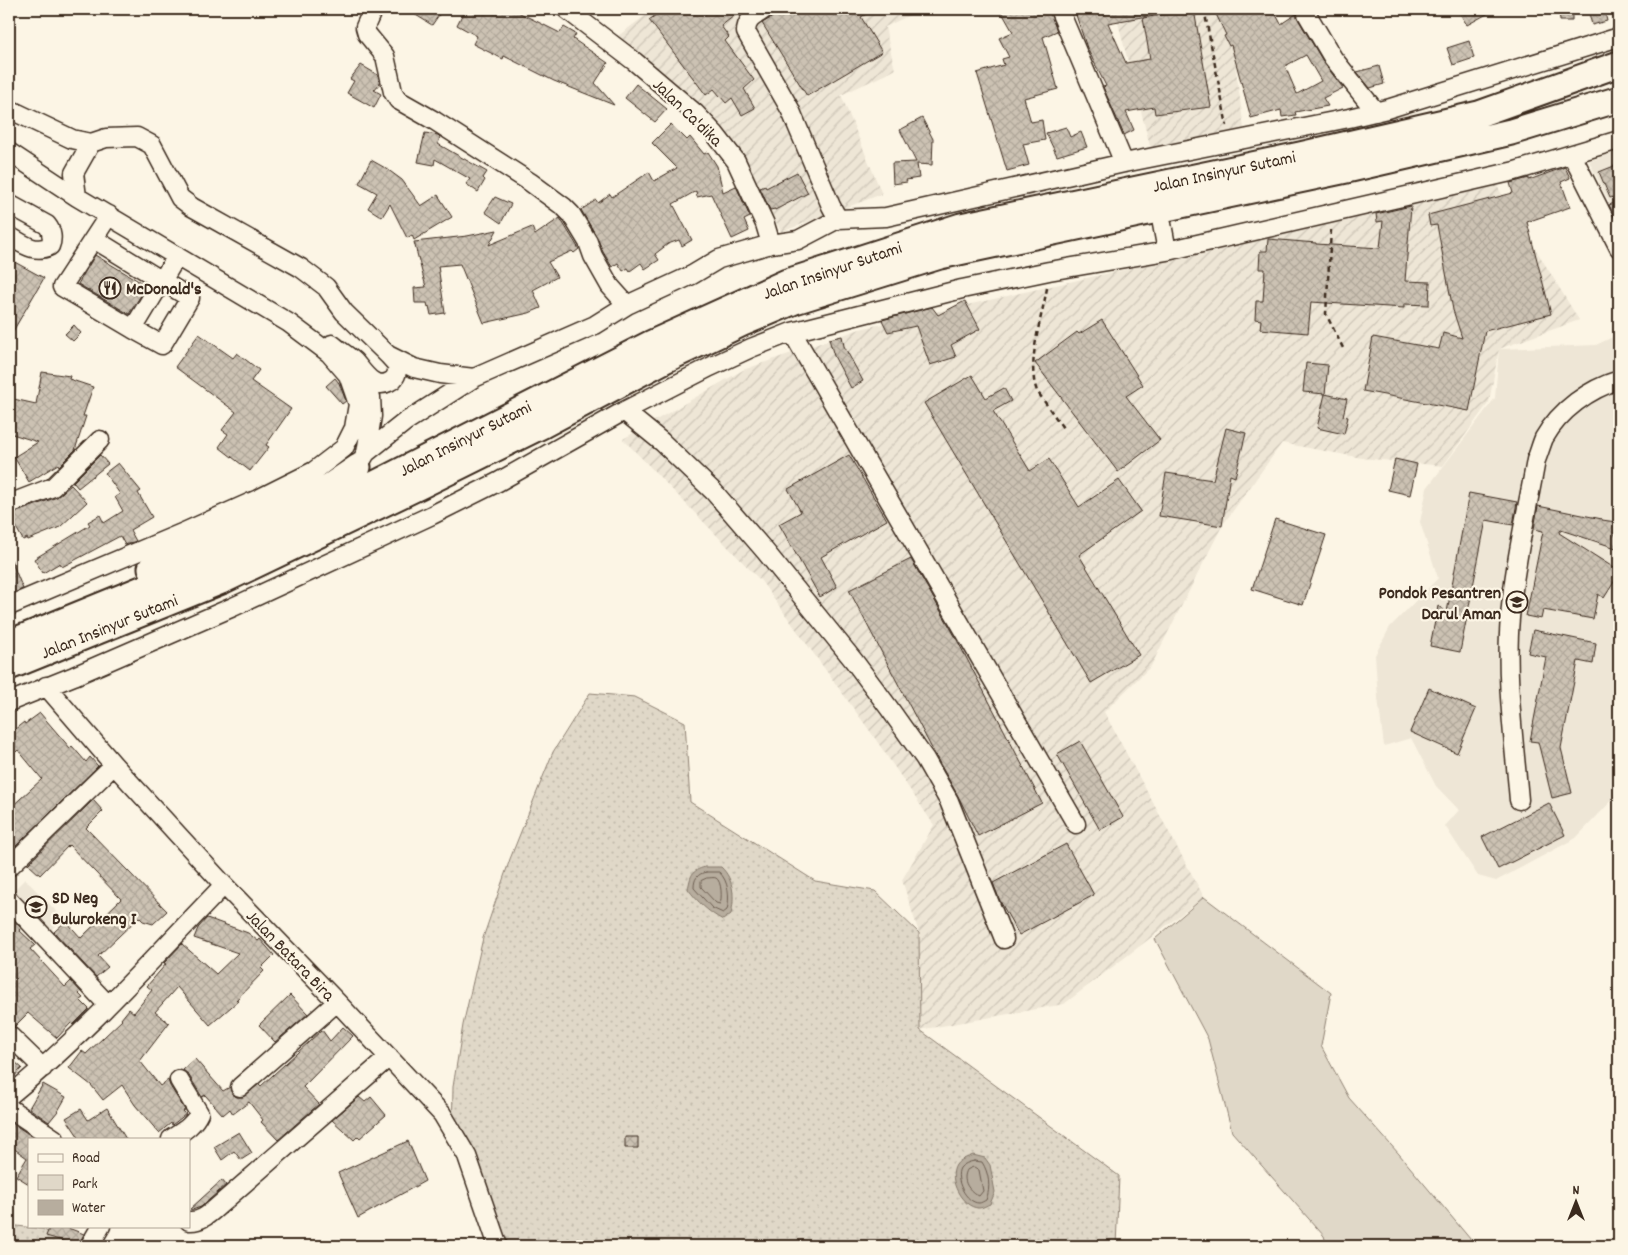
<svg xmlns="http://www.w3.org/2000/svg" width="1628" height="1255" font-family="Dekko,sans-serif">
<style>
.built{fill:#eee6d6}
.industrial{fill:url(#industrial-furrows)}
.grass{fill:url(#grass-dots);stroke:#8e8173}
.green{fill:#e0d8c8;stroke:#8e8173}
.water{fill:#b7ad9e;stroke:#85796b}
.lines{fill:none;stroke-linecap:round;stroke-linejoin:round}
.shore{stroke:#6d5e51;stroke-width:1}
.building{fill:url(#building-cross-hatch);stroke:#3b2a1e;fill-rule:evenodd}
.minor-casing{stroke:#3b2a1e;stroke-width:21}
.highway-casing{stroke:#3b2a1e;stroke-width:29}
.path{stroke:#3b2a1e;stroke-width:2.5;stroke-dasharray:5 4;stroke-linecap:butt}
.minor{stroke:#fcf5e5;stroke-width:18}
.highway{stroke:#fcf5e5;stroke-width:25}
.labels{text-anchor:middle;stroke-width:4.5;stroke-linejoin:round;paint-order:stroke}
.street-label{font-size:18px;fill:#3b2a1e;stroke:#fcf5e5}
.poi-label{font-size:18px;font-weight:bold;fill:#3b2a1e;stroke:#fcf5e5;text-anchor:start}
</style>
<defs>
<pattern id="industrial-furrows" width="10" height="10" patternUnits="userSpaceOnUse" patternTransform="scale(1.25)"><rect width="10" height="10" fill="#eee6d6"/><path d="M-1 1l2-2M0 10L10 0M9 11l2-2" fill="none" stroke="#cdc5b7"/></pattern>
<pattern id="grass-dots" width="8" height="8" patternUnits="userSpaceOnUse" patternTransform="scale(1.25)"><rect width="8" height="8" fill="#e0d8c8"/><path d="M2 2h.1M6 6h.1" fill="none" stroke="#c1baab" stroke-width="1.8" stroke-linecap="round"/></pattern>
<pattern id="building-cross-hatch" width="8" height="8" patternUnits="userSpaceOnUse" patternTransform="scale(1.25)"><rect width="8" height="8" fill="#ccc2b3"/><path d="M0 0l8 8M0 8l8-8" fill="none" stroke="#b0a79a"/></pattern>
</defs>
<rect width="100%" height="100%" fill="#fcf5e5"/>
<filter id="ink" filterUnits="userSpaceOnUse"><feTurbulence type="fractalNoise" baseFrequency=".02" numOctaves="2"/><feDisplacementMap in="SourceGraphic" scale="10" xChannelSelector="R" yChannelSelector="G"/><feConvolveMatrix kernelMatrix="1 2 1 2 8 2 1 2 1" color-interpolation-filters="sRGB"/></filter>
<g filter="url(#ink)">
<!-- built -->
<path class="built" d="M1619,151V223L1589,161Z
M1619,334V793L1576,838L1496,881L1478,876L1445,826L1459,810L1436,786L1411,738L1384,746L1378,698L1375,655L1390,627L1438,578L1420,522L1427,488L1495,398L1499,349L1596,345Z
M25,879L63,918L47,934L9,895Z"/>
<!-- industrial -->
<path class="industrial" d="M654,9H922L885,27L895,70L841,95L882,194L781,232L752,173L704,109L618,36Z
M1122,9H1260L1277,28L1234,55L1244,129L1151,150L1116,15Z
M1497,186L1579,320L1499,349L1489,402L1443,466L1362,458L1282,443L1222,526L1151,666L1104,712L1204,897L1064,1004L919,1030V933L902,880L934,825L872,734L761,581L623,439L743,370L860,329Z"/>
<!-- grass -->
<path class="grass" d="M590,693L635,697L685,722L690,802L815,881L875,891L919,933L920,1030L1119,1176L1116,1246H492L452,1139L453,1087L463,1025L483,938L510,859L553,752Z
M9,1225L42,1229L76,1246H9Z"/>
<!-- green -->
<path class="green" d="M1204,897L1331,993L1321,1046L1349,1098L1399,1154L1476,1246H1327L1324,1236L1232,1132L1208,1039L1155,939Z"/>
<!-- water -->
<path class="water" d="M705,867H721C734,879 735,898 731,914L723,920C708,912 698,902 688,889C691,875 691,871 705,867Z
M973,1155L985,1158L990,1165L995,1192L990,1204C987,1205 983,1208 979,1208C962,1208 947,1179 956,1165C960,1159 967,1158 973,1155Z"/>
<g class="lines">
<!-- shore -->
<path class="shore" d="M706,872H719C729,881 730,898 727,910L723,913L712,908L694,888C694,879 697,874 706,872Z
M707,878C710,878 714,877 716,878C722,881 722,899 720,904L716,903L701,887V881Z
M974,1161L982,1162C989,1173 991,1188 986,1200C984,1201 981,1203 979,1203C966,1203 954,1179 960,1168C963,1164 969,1162 974,1161Z
M974,1167L979,1170L983,1191L979,1196C969,1191 961,1181 967,1170Z"/>
</g>
<!-- building -->
<path class="building" d="M406,9H443L432,25Z
M465,9H512L560,33L564,27L576,34L573,39L608,63L595,83L614,105L554,81L504,56L503,59L473,44L477,36L457,25Z
M664,9H743L721,26L729,37L725,41L754,80L744,89L755,108L742,115L732,98L726,103L714,89L706,95L649,20Z
M776,9H875L861,17L882,52L807,96L762,23L771,18L774,14Z
M1000,9H1049L1057,31L1043,37L1058,89L1024,98L1031,122L1042,120L1045,140L1023,144L1029,165L1007,171L977,73L1004,65L1002,59L1009,57L999,38L1013,32Z
M1074,9H1153V15L1108,23L1126,63L1150,59L1143,18L1174,13L1173,9L1194,10L1211,107L1155,114L1154,107L1126,112L1134,130L1124,135L1103,87L1106,86L1087,48Z
M1222,9H1273L1281,24L1296,14L1298,19L1324,63L1343,88L1323,98L1328,106L1295,112L1296,115L1282,117L1281,110L1251,118L1231,45L1229,46L1224,36L1226,35L1215,12ZM1306,55L1321,81L1297,94L1285,66Z
M1457,9H1496L1467,25Z
M1559,9H1572V21H1560Z
M1588,9H1604L1607,21L1592,25Z
M1469,41L1474,58L1453,65L1447,48Z
M361,65L378,75L380,83L374,90L381,94L374,108L347,93L354,81L350,79Z
M1379,66L1384,84L1370,88L1357,72Z
M636,84L667,109L655,122L625,98Z
M922,118L933,139L932,165L917,164L919,178L906,180L907,182L893,184L892,163L916,162L900,130Z
M671,124L687,140L690,137L704,154L708,152L717,166L723,192L736,186L750,217L744,220L749,231L732,239L711,194L697,197L696,191L673,204L692,240L682,246L679,240L668,244L655,254L659,260L645,269L641,263L630,271L628,268L623,271L618,263L612,267L603,252L597,237L581,210L596,200L598,203L610,194L612,197L649,172L654,181L677,168L652,143Z
M1066,127L1070,137L1081,132L1087,147L1057,156L1046,133Z
M425,133L438,135L440,137L438,144L487,172L483,178L485,180L478,192L466,184L470,179L435,159L434,165L418,162Z
M371,160L387,169L402,180L421,206L438,195L452,217L414,240L412,235L407,238L390,204L382,217L368,208L377,193L359,183Z
M1619,164V194L1610,198L1599,172Z
M1565,167L1570,178L1561,182L1570,207L1527,222L1551,314L1485,331L1469,411L1363,391L1373,337L1439,349L1443,333L1462,338L1453,310L1437,225L1430,226L1428,215L1513,193L1510,183L1529,178V180Z
M797,172L808,193L775,210V209L770,210L760,188L765,186L766,188Z
M495,197L511,204L501,223L485,212Z
M1617,202L1619,209V225L1609,205Z
M1411,206L1405,281L1430,282L1429,305L1404,304V308L1311,302L1308,333L1260,329L1261,320L1255,319L1256,301H1263L1265,269H1259L1260,251H1267L1268,239L1316,243V244L1380,248L1383,221L1377,222L1376,214Z
M560,218L579,249L574,253L572,251L548,262L557,277L533,290L541,308L529,313L484,323L460,264L438,266L445,313L431,315L429,306L428,307L427,303H415L414,288L426,287L414,242L467,236L497,230L489,245L532,227L535,235Z
M95,255L147,286L129,314L78,284Z
M9,259L44,278L9,338Z
M965,301L980,329L951,345L956,357L930,365L916,326L888,332L882,320L932,307L938,315Z
M1102,320L1143,385L1126,396L1160,440L1118,472L1035,363L1077,332L1079,334Z
M74,325L81,333L73,341L65,334Z
M199,334L233,358L237,353L259,370L251,381L291,409L266,445L269,447L250,471L219,447L228,434L222,430L236,412L175,367Z
M842,336L844,346L863,381L851,388L834,356L829,339Z
M1306,363L1328,365L1325,394L1303,392Z
M42,372L70,376L69,379L93,387L83,416H86L75,450L59,466L58,464L29,482L14,457L38,442L9,433V398L36,404Z
M972,375L986,398L1004,388L1011,401L993,411L1030,471L1049,459L1079,507L1119,480L1141,511L1079,555L1139,655L1091,683L924,403Z
M335,378L339,383L346,401L342,404L326,386Z
M1325,394L1347,399L1343,416L1348,417L1344,434L1317,428Z
M1226,428L1246,433L1235,477L1230,475L1222,526L1159,516L1166,473L1213,480Z
M100,455L108,464L78,488L73,482Z
M849,455L887,520L821,557L837,587L820,597L779,524L801,512L788,489Z
M1395,459L1417,464L1410,495L1388,490Z
M118,463L141,491L138,493L152,517L130,530L136,541L125,545L120,536L62,567L60,563L43,573L34,559L90,525L88,522L100,515L104,523L123,511L115,497L120,494L105,473Z
M71,485L87,502L60,527L28,540L27,538L23,540L9,515L57,497Z
M1469,493L1517,502L1513,525L1486,520L1460,652L1430,646L1438,606L1447,612Z
M1538,506L1602,519V520L1616,522L1615,535L1619,537V549L1561,530L1559,533L1619,571V574L1604,598L1598,594L1593,619L1543,610L1541,619L1526,616L1543,531L1534,529Z
M1275,519L1326,535L1303,605L1252,589Z
M9,555L23,589L9,595Z
M911,559L955,636L1042,803L978,836L958,796L940,764L849,590Z
M1533,630L1596,643L1593,664L1578,661L1561,748L1572,793L1552,798L1538,742L1530,741L1546,657L1528,653Z
M1429,688L1476,709L1457,753L1410,732Z
M40,713L70,748L72,746L86,762L90,757L98,766L13,849L9,845V809L42,779L18,750L16,752L9,743V734L24,722L25,724Z
M1080,741L1123,817L1100,830L1057,754Z
M93,800L103,811L86,828L167,911L153,924L143,921L139,917L98,956L108,967L96,977L54,932L66,921L81,938L121,899L69,845L40,875L28,864Z
M1549,803L1565,835L1498,869L1482,837Z
M1066,844L1094,895L1019,935L1000,901L993,883Z
M9,915L21,928L19,930L35,945L30,949L65,987L71,981L81,992L79,994L83,998L80,1000L89,1009L73,1025L71,1023L57,1038L28,1013L15,1026L9,1025Z
M207,918L248,933L258,941L260,939L274,955L261,968L264,971L236,1000L238,1001L210,1025L177,987L155,1012L169,1023L140,1061L160,1086L168,1080L170,1086L185,1110L183,1111L186,1114L172,1125L171,1123L159,1133L135,1105L122,1085L103,1100L91,1085L69,1068L82,1051L86,1054L122,1020L121,1019L129,1009L134,1013L152,990L147,986L166,964L164,963L182,944L216,974L238,953L194,938L198,928Z
M290,995L308,1014L275,1042L259,1025Z
M343,1027L353,1036L303,1087L319,1104L278,1140L261,1122L263,1120L249,1102L233,1114L230,1109L223,1115L205,1095L202,1097L188,1074L183,1070L195,1059L223,1091L230,1087L232,1094L237,1097H243L259,1084L261,1086L322,1030L330,1041Z
M9,1057L22,1068L9,1082Z
M43,1084L66,1097L58,1111L49,1122L29,1108Z
M359,1097L365,1102L371,1097L386,1115L360,1138L358,1136L354,1140L332,1120Z
M107,1108L126,1139H80L66,1118L81,1109L88,1120Z
M9,1121L36,1139H29V1184L16,1176L27,1158L9,1145Z
M239,1132L252,1153L241,1160L234,1151L222,1160L214,1147Z
M625,1137H638V1148H625Z
M408,1141L425,1181L358,1218L338,1173Z
M222,1180L226,1185L201,1207L192,1210L190,1209Z
M50,1226H63L84,1234L81,1240L80,1246L46,1236Z"/>
<g class="lines">
<!-- minor casing -->
<g class="minor-casing">
<path id="minor" d="M373,9L365,27L367,34L385,56L393,92L398,100L435,121L530,182L564,207L571,214L588,242L593,256L610,286L627,305
M566,9L634,61L695,113L715,134L736,161L765,224L771,244
M765,9C755,16 746,19 746,32L790,109L831,206L838,219
M1059,9L1124,163
M1307,9V14L1333,58L1376,112
M9,109L72,139L91,143
M91,143L106,138L137,137L152,145L180,198L192,207L301,268L326,287L344,312L388,355L414,368L440,374L474,378
M9,152L77,197L289,323L329,353L348,375L358,404L354,428L344,448L314,471L258,499L184,532L9,606
M1572,155L1619,248
M77,197L74,173L91,143
M9,204L47,225C52,231 53,239 50,246C34,254 22,243 9,236
M109,215L62,287L133,329
M1162,224L1167,251
M94,239L190,298L162,345L133,329L177,256
M792,332L1076,824
M332,344C339,350 347,355 354,361C363,371 373,390 389,382C396,379 397,373 398,366L388,355
M624,411L662,442L714,492L765,551L854,661L889,708L925,759L949,801L1004,939
M366,453L405,422L474,378L595,325L627,305L692,275L719,259L771,244L798,240L838,219L886,217L1124,163L1349,118L1387,109L1619,37
M363,458L366,453L372,416L371,397L365,375
M9,504L53,487L100,440
M46,686L114,765L224,885L337,1002L442,1114L467,1156L498,1246
M9,702L74,676L233,607L432,515L498,482L624,411L710,367L751,348L792,332L962,289L1049,271L1167,251L1515,171L1619,140
M1519,800C1514,741 1505,675 1510,618C1514,565 1527,512 1536,460C1539,453 1541,445 1544,438C1560,410 1589,389 1619,380
M9,867L114,765
M9,900L108,1005
M9,1035L43,1068
M240,1087L337,1002
M9,1096C87,1033 154,957 224,885
M9,1108L55,1139
M171,1139C183,1131 193,1126 199,1113L179,1080
M189,1221C200,1222 208,1215 216,1208L389,1057
M90,1245L101,1226"/>
</g>
<!-- highway casing -->
<g class="highway-casing">
<path id="highway" d="M151,568L234,527L330,486L358,467
M9,643L225,555L324,510L650,344L787,282L961,226L1300,155L1479,114L1619,64
M9,667L224,580L422,485L543,425L665,360L743,323L795,301L940,256L1351,169L1511,132L1619,99"/>
</g>
<!-- path -->
<path class="path" d="M1204,9L1227,126
M1331,230L1326,314L1344,350
M1047,288C1042,317 1026,364 1037,391L1063,428"/>
<!-- minor -->
<use href="#minor" class="minor"/>
<!-- highway -->
<use href="#highway" class="highway"/>
</g>
</g>
<!-- icons -->
<defs>
<g id="restaurant-ring" transform="scale(1.125)"><circle r="9.5" fill="#fcf5e5" stroke="#3b2a1e" stroke-width="1.5"/><path d="M-5-6h1v4h1v-4h1v4h1v-4h1v5L-1.5 .5V6h-2V.5L-5-1ZM5-6V6H3V1.5H1.5Q1.5-4 5-6Z" fill="#3b2a1e"/></g>
<g id="school-ring" transform="scale(1.125)"><circle r="9.5" fill="#fcf5e5" stroke="#3b2a1e" stroke-width="1.5"/><path d="M0-5L7-2L0 1L-7-2ZM-4 1L0 2.5L4 1V4Q0 6-4 4Z" fill="#3b2a1e"/></g>
</defs>
<g fill-rule="evenodd">
<use href="#restaurant-ring" x="110" y="288"/>
<use href="#school-ring" x="1517" y="602"/>
<use href="#school-ring" x="36" y="907"/>
</g>
<g class="labels">
<!-- street labels -->
<g class="street-label">
<text transform="translate(688 112) rotate(44)" y="6">Jalan Ca'dika</text>
<text transform="translate(1224 171) rotate(-12)" y="6">Jalan Insinyur Sutami</text>
<text transform="translate(832 270) rotate(-19)" y="6">Jalan Insinyur Sutami</text>
<text transform="translate(465 438) rotate(-27)" y="6">Jalan Insinyur Sutami</text>
<text transform="translate(109 626) rotate(-22)" y="6">Jalan Insinyur Sutami</text>
<text transform="translate(291 955) rotate(46)" y="6">Jalan Batara Bira</text>
</g>
<!-- poi labels -->
<g class="poi-label">
<text x="126" y="294">McDonald's</text>
<text x="1501" y="598" text-anchor="end">Pondok Pesantren<tspan x="1501" dy="21">Darul Aman</tspan></text>
<text x="52" y="903">SD Neg<tspan x="52" dy="21">Bulurokeng I</tspan></text>
</g>
</g>
<!-- margin -->
<rect width="1628" height="1255" fill="none" stroke="#fcf5e5" stroke-width="30"/>
<rect x="15" y="15" width="1598" height="1225" fill="none" stroke="#3b2a1e" stroke-width="2" filter="url(#ink)"/>
<!-- legend -->
<rect x="28" y="1138" width="162" height="90" fill="#fcf5e5" stroke="#afa495"/>
<rect x="38" y="1154" width="25" height="8" fill="#fcf5e5" stroke="#afa495"/>
<text x="72" y="1162" font-size="15" fill="#3b2a1e">Road</text>
<rect x="38" y="1175" width="25" height="15" fill="#e0d8c8" stroke="#afa495"/>
<text x="72" y="1188" font-size="15" fill="#3b2a1e">Park</text>
<rect x="38" y="1200" width="25" height="15" fill="#b7ad9e" stroke="#afa495"/>
<text x="72" y="1212" font-size="15" fill="#3b2a1e">Water</text>
<!-- north arrow -->
<g transform="translate(1576 1202)" stroke="#fcf5e5" stroke-width="4" paint-order="stroke">
<path d="M0-4L9 19L0 12L-9 19Z" fill="#3b2a1e"/>
<text y="-8" font-size="14" font-weight="bold" text-anchor="middle" fill="#3b2a1e">N</text>
</g>
</svg>
